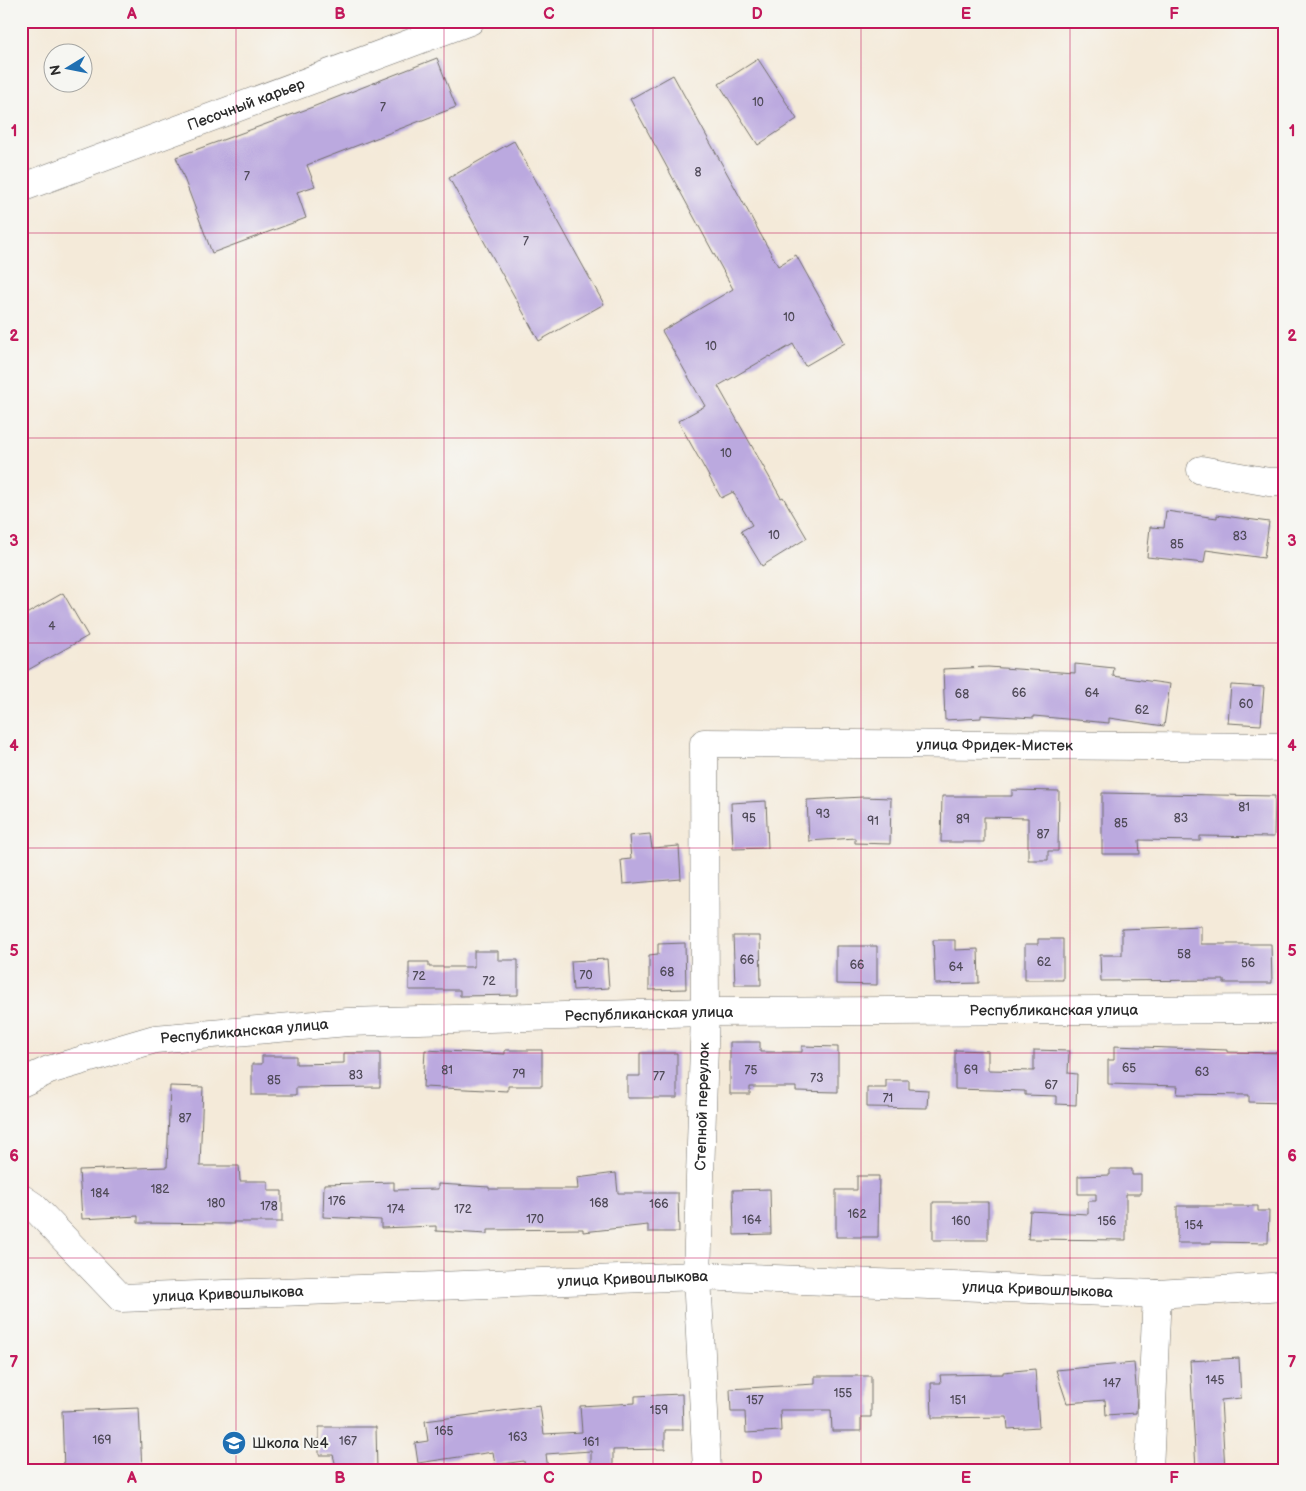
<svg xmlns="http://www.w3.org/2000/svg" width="1306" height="1491" font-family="'Balsamiq Sans',sans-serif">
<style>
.building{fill:#bba9df}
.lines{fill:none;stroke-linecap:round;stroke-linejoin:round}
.minor-casing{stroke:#716e68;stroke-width:29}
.minor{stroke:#fff;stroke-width:28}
.grid{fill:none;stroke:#c2185b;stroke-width:1;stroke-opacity:0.55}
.labels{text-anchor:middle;stroke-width:4.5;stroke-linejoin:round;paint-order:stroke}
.number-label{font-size:12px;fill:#4f4a58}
.street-label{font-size:15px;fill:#2b2b2b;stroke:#f6f6f2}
.poi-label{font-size:15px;fill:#2b2b2b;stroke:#f6f6f2;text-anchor:start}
.neatline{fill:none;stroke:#c2185b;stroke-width:2}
.grid-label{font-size:16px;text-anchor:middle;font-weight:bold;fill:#c2185b}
</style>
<rect width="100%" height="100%" fill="#f6f6f2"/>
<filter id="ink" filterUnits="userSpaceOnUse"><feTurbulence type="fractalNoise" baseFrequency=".02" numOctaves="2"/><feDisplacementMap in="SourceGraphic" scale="10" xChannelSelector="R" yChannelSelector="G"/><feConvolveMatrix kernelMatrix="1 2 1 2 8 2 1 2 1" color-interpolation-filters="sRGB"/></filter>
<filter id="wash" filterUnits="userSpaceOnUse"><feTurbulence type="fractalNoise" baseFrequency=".0096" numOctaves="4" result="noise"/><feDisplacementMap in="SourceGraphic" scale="20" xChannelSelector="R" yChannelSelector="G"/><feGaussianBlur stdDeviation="1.12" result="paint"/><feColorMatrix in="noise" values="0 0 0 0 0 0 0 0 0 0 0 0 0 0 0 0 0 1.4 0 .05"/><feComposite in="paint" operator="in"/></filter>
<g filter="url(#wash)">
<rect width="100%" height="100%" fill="#f4ead9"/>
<g id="blocks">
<!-- building -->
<path class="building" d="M437,58L456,107L307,165L315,186L297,192L306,218L212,253L176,157L310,108Z
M758,59L797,119L758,145L719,84Z
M673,75L778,266L796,255L845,343L805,366L793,344L771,357L770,356L718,386L781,498L783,497L807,538L762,566L741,531L752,525L733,492L721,498L678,421L705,406L662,331L733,289L630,99Z
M514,141L604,304L539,341L449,178Z
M1166,511L1217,518V515L1269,522L1264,558L1206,550L1204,563L1147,557L1150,527L1164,528Z
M63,593L88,636L21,674V617Z
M1075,664L1114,668L1113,676L1170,684L1164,726L1109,718V723L1034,716V718L981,715V718L945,720L943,669L988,667L1075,673Z
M1231,685L1264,687L1261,725L1228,723Z
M1012,790L1059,791L1058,851H1048V860H1028V818L984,817V842H941L942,796H1012Z
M1102,793L1275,796L1274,837L1200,836V841L1139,840L1140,854H1102Z
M863,797L891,798L890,844L855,843V838L809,841L807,800Z
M766,801L768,848L733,849L731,803Z
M650,834L652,848L679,846L681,879L623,884L621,860L631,859L629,836Z
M1201,926V944H1271L1272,983H1224V980L1101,981L1100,955H1122V929Z
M733,936H760L761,985H735Z
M1038,939H1063V980H1025V944H1038Z
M933,940H955V950L978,949L979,983L935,984Z
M685,943L686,989L649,990V955L658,954V944Z
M836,946H877V985L836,984Z
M474,951H498V960H518V995L460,996V990H409V962H429V967H474Z
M607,959L609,988L573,990L571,961Z
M730,1042H760V1052H802V1046L838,1047V1092L796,1091V1087H750V1094H730Z
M1114,1046L1227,1050V1052L1285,1053V1103L1249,1102V1095L1177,1094L1178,1086L1108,1084V1060H1114Z
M425,1050L505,1054V1050H542V1086H508V1091L423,1087Z
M955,1050L988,1051V1070L1034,1071V1050L1069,1051L1068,1073L1077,1074L1076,1105L1056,1104V1096L1025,1095V1091L955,1089Z
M344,1053H380V1087L296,1088V1095H252V1064H262V1056H296V1064L344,1063Z
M640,1053H677V1098H627V1076H640Z
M886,1080H909V1089L928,1090L927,1108L867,1107V1088H886Z
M170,1086L203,1087L200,1166H239L240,1181H268V1191H282V1222H233L234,1224L138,1223V1216L82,1219L79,1170L167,1167Z
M1110,1169H1132V1175H1141V1194H1126V1240L1028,1239L1030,1211L1088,1214V1201H1096V1194H1078V1176L1110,1175Z
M616,1173L618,1193H678L679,1232H648V1225L583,1232V1229L487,1230V1234L436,1231V1226L381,1228V1220L323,1217L324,1184L394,1182V1190L438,1189V1184L489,1187V1189H578L577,1178Z
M857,1176H879L878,1237H836V1190H857Z
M770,1189L771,1234L734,1235L733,1190Z
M933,1202H988V1240H933Z
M1177,1206H1258V1211H1269L1268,1243L1211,1242V1243H1177Z
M1239,1358L1241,1398L1221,1400L1225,1470H1196L1190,1361Z
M1134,1363L1137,1396L1136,1413L1106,1415L1105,1400L1067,1403L1056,1370Z
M1035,1369L1039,1427L1008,1429L1007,1417L932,1418L931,1383H941L940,1375L1003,1374V1372Z
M815,1376H871V1417H861V1431H832L831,1410H780L781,1431L746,1433L745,1412H731L730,1389L815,1384Z
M682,1394L683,1430H665V1449L613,1450V1467L591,1468V1451L546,1454L548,1470H525L524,1461L495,1465L493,1452L418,1463L415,1443L428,1441L425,1421L540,1406L544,1434L582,1432L580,1406L635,1403V1396Z
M139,1408L142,1470H64L62,1411Z
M319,1427H376L377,1470H337L333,1455H319Z"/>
</g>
</g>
<g filter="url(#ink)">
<use href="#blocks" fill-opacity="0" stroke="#716e68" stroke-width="1"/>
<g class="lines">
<!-- minor casing -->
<g class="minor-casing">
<g id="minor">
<path id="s1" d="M21,188L470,21"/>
<path d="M1201,470L1269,482H1285"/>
<path id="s2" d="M21,1083L49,1070L155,1039L348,1022L705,1012L1285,1009"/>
<path id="s3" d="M21,1198L33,1206L121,1298L697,1276L1157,1294L1285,1286"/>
<path id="s4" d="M707,1470L697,1276L705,1012L704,743L1285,747"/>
<path d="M1149,1470L1157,1294"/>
</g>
</g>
<!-- minor -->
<use href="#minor" class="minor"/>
</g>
</g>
<!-- grid -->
<path class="grid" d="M236,21V1470M444,21V1470M653,21V1470M861,21V1470M1070,21V1470M21,233H1285M21,438H1285M21,643H1285M21,848H1285M21,1053H1285M21,1258H1285"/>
<!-- icons -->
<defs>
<g id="school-disc" transform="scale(1.25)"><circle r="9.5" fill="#1f6fb2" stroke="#f6f6f2"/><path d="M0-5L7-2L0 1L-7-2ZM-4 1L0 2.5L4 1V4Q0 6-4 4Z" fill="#fff"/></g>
</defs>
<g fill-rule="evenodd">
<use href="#school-disc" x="234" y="1443"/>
</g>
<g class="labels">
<!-- number labels -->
<g class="number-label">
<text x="758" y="106">10</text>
<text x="383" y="111">7</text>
<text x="698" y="176">8</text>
<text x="247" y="180">7</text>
<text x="526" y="245">7</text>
<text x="789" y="321">10</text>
<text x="711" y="350">10</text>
<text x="726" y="457">10</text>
<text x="774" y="539">10</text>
<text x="1240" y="540">83</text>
<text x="1177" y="548">85</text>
<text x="52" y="630">4</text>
<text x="1019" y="697">66</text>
<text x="1092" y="697">64</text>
<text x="962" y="698">68</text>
<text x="1246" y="708">60</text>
<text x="1142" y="714">62</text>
<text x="1244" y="811">81</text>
<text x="823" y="818">93</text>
<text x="749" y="822">95</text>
<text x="1181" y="822">83</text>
<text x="963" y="823">89</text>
<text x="873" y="825">91</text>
<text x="1121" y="827">85</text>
<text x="1043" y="838">87</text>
<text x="1184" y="958">58</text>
<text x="747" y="964">66</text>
<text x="1044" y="966">62</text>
<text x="1248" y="967">56</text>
<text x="857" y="969">66</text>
<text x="956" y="971">64</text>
<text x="667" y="976">68</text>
<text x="586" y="979">70</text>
<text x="419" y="980">72</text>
<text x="489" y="985">72</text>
<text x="1129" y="1072">65</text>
<text x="447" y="1074">81</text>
<text x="751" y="1074">75</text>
<text x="971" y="1074">69</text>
<text x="1202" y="1076">63</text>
<text x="519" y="1078">79</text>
<text x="356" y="1079">83</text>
<text x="659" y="1080">77</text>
<text x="817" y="1082">73</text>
<text x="274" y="1084">85</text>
<text x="1051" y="1089">67</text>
<text x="888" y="1102">71</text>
<text x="185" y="1122">87</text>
<text x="160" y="1193">182</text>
<text x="100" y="1197">184</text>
<text x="337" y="1205">176</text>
<text x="216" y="1207">180</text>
<text x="599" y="1207">168</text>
<text x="659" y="1208">166</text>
<text x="269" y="1210">178</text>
<text x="396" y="1213">174</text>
<text x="463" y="1213">172</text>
<text x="857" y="1218">162</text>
<text x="535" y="1223">170</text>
<text x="752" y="1224">164</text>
<text x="961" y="1225">160</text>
<text x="1107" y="1225">156</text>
<text x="1194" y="1229">154</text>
<text x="1215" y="1384">145</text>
<text x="1112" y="1387">147</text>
<text x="843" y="1397">155</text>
<text x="755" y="1404">157</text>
<text x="958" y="1404">151</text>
<text x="659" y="1414">159</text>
<text x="444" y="1435">165</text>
<text x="518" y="1441">163</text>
<text x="102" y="1444">169</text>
<text x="348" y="1445">167</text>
<text x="591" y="1446">161</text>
</g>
<!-- street labels -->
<g class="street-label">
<text dy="5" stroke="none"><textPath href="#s1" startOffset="240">Песочный карьер</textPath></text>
<text dy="5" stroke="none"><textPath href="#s4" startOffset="1018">улица Фридек-Мистек</textPath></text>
<text dy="5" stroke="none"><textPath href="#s2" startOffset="1041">Республиканская улица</textPath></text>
<text dy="5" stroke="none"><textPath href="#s2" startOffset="636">Республиканская улица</textPath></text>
<text dy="5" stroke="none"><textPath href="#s2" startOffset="231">Республиканская улица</textPath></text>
<text dy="5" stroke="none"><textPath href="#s4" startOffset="364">Степной переулок</textPath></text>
<text dy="5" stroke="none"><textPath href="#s3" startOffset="654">улица Кривошлыкова</textPath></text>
<text dy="5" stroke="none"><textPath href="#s3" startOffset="1059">улица Кривошлыкова</textPath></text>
<text dy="5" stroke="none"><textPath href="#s3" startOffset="249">улица Кривошлыкова</textPath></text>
</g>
<!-- poi labels -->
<g class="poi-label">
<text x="252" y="1448">Школа №4</text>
</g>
</g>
<!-- margin -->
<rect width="1306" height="1491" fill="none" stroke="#f6f6f2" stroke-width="55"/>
<!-- north arrow -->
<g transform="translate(68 68) rotate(260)"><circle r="24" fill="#f6f6f2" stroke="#a5a5a2"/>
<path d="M0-4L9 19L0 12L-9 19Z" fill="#1f6fb2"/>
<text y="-8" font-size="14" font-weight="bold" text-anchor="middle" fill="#2b2b2b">N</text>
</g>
<rect x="28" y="28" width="1250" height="1436" class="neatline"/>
<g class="grid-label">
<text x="132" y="19">A</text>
<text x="340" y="19">B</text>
<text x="549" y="19">C</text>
<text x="757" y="19">D</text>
<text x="966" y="19">E</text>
<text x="1174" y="19">F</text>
<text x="14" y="136">1</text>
<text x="1292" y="136">1</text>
<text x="14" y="341">2</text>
<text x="1292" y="341">2</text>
<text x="14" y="546">3</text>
<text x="1292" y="546">3</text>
<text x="14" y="751">4</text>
<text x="1292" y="751">4</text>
<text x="14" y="956">5</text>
<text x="1292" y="956">5</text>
<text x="14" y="1161">6</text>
<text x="1292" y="1161">6</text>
<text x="14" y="1367">7</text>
<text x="1292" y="1367">7</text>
<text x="132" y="1483">A</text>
<text x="340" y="1483">B</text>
<text x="549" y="1483">C</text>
<text x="757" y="1483">D</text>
<text x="966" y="1483">E</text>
<text x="1174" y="1483">F</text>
</g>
</svg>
